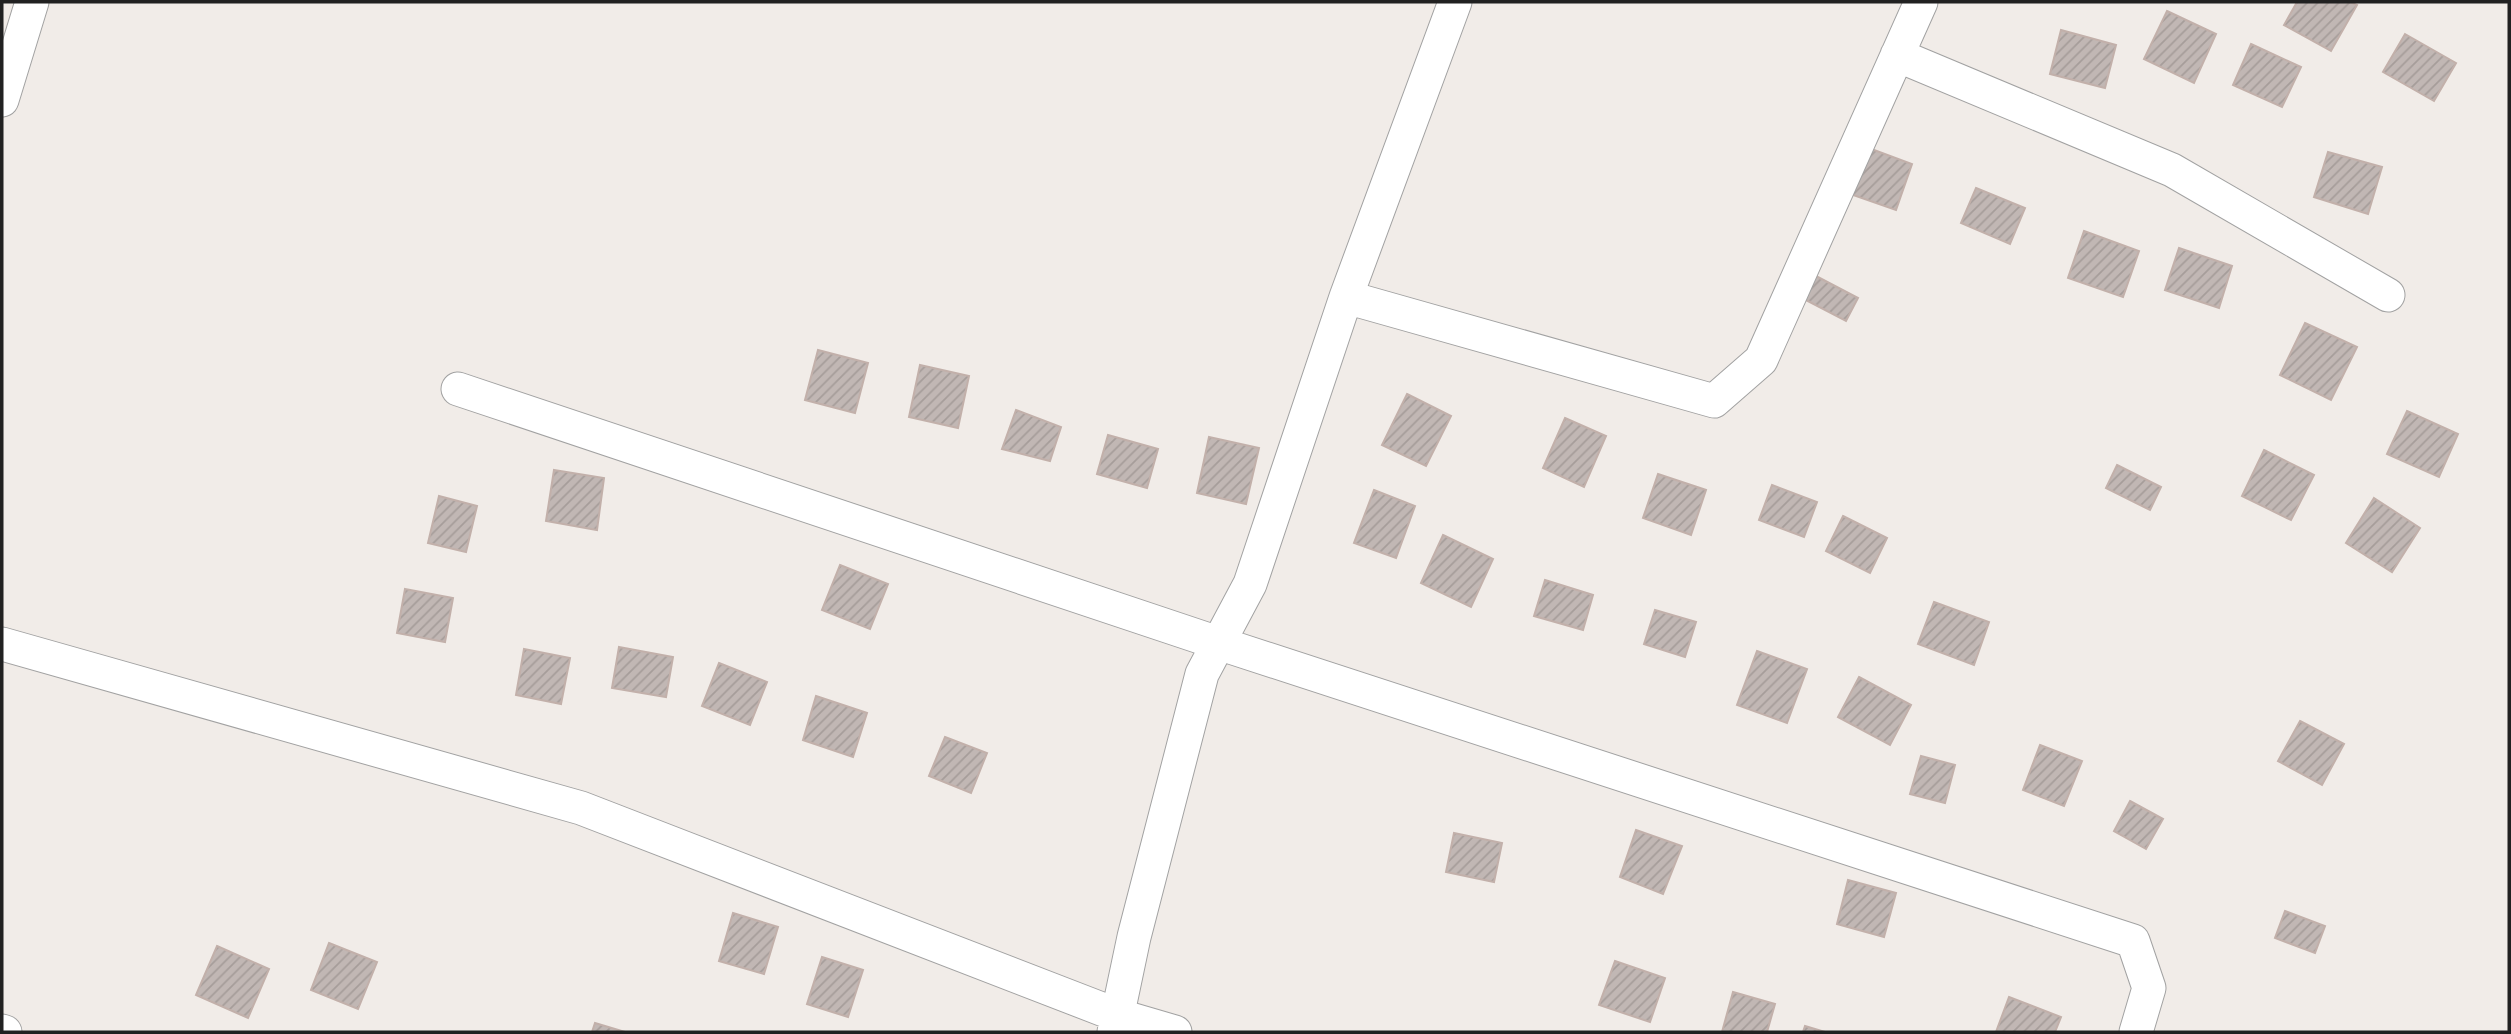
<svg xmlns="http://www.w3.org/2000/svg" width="2511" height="1034" font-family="'Open Sans',sans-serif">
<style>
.building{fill:url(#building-hatch);stroke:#c2b0aa;stroke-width:2}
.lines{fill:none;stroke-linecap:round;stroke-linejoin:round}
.street-casing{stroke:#a2a2a2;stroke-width:35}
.street{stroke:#fff;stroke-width:33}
</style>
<defs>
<pattern id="building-hatch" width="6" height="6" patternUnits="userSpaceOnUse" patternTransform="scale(1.75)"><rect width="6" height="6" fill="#c1b7b4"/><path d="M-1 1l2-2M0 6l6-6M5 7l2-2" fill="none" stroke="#a69d9a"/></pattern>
</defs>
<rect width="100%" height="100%" fill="#f1ece8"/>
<!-- building -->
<path class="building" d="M2297,2H2350L2357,5L2331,51L2284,25Z
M2167,11L2216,34L2194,83L2144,59Z
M2061,30L2116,45L2105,88L2050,74Z
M2405,34L2456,63L2434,101L2383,72Z
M2251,44L2301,67L2282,107L2233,85Z
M1866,147L1912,164L1896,210L1850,194Z
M2328,152L2382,167L2368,214L2314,197Z
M1976,188L2025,208L2010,244L1961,223Z
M2084,231L2139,251L2123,297L2068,278Z
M2179,248L2232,266L2219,308L2165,290Z
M1814,275L1858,298L1846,321L1802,298Z
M2305,323L2357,347L2331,400L2280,375Z
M818,350L868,363L855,413L805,400Z
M920,365L969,376L958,428L909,417Z
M1407,394L1451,416L1426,466L1382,445Z
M1016,410L1061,427L1050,461L1002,449Z
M2407,411L2458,434L2439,477L2387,454Z
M1565,418L1606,436L1584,487L1543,468Z
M1108,435L1158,449L1147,488L1097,474Z
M1209,437L1259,448L1246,504L1197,493Z
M2264,450L2314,475L2291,520L2242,496Z
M2117,465L2161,487L2150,510L2106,488Z
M554,470L604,478L597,530L546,521Z
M1658,474L1706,490L1691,535L1643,518Z
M1772,485L1817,502L1804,537L1759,520Z
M1374,490L1415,506L1396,558L1354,543Z
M439,496L477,506L466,552L428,543Z
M2374,498L2420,528L2392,572L2346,543Z
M1843,516L1887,538L1870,573L1826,551Z
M1443,535L1493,559L1471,607L1421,583Z
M840,565L888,584L870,629L822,610Z
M1545,580L1593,595L1583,630L1534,616Z
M405,589L453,598L445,642L397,633Z
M1934,602L1989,622L1974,665L1918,644Z
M1655,610L1696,622L1685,657L1644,644Z
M619,647L673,657L666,697L612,688Z
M524,649L570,658L561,704L516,695Z
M1757,651L1807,669L1787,723L1737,705Z
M719,663L767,682L750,725L702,706Z
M1859,677L1911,705L1890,745L1838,717Z
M816,696L867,713L853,757L803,740Z
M2300,721L2344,744L2322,785L2278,761Z
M945,737L987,753L971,793L929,776Z
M2040,745L2082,761L2064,806L2023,790Z
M1921,756L1955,765L1945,803L1910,794Z
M2130,801L2163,819L2146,849L2114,831Z
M1636,830L1682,846L1663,894L1620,877Z
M1454,833L1502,843L1494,882L1446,872Z
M1848,880L1896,893L1884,937L1837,924Z
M2285,911L2325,926L2315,953L2275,938Z
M733,913L778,927L764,974L719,961Z
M329,943L377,962L358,1009L311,990Z
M217,946L269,969L248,1018L196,995Z
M822,957L863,970L848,1017L807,1004Z
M1615,961L1665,978L1650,1022L1599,1005Z
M1733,992L1775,1004L1767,1032H1722Z
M2009,997L2061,1017L2055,1032H1996Z
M595,1023L625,1032H592Z
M1805,1026L1825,1032H1803Z"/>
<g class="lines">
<!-- street casing -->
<g class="street-casing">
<path id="street" d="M1897,55L2172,170L2388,295
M2,100L32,2
M1346,297L1714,401L1761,360L1921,2
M458,389L1218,643L2133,941L2149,988L2136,1032
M2,644L581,808L1117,1015L1175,1032
M2,1031L5,1032
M1114,1032L1134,937L1202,674L1250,584L1346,297L1455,2"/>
</g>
<!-- street -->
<use href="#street" class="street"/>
</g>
<!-- border -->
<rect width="2511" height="1034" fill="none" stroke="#212121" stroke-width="7"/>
</svg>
